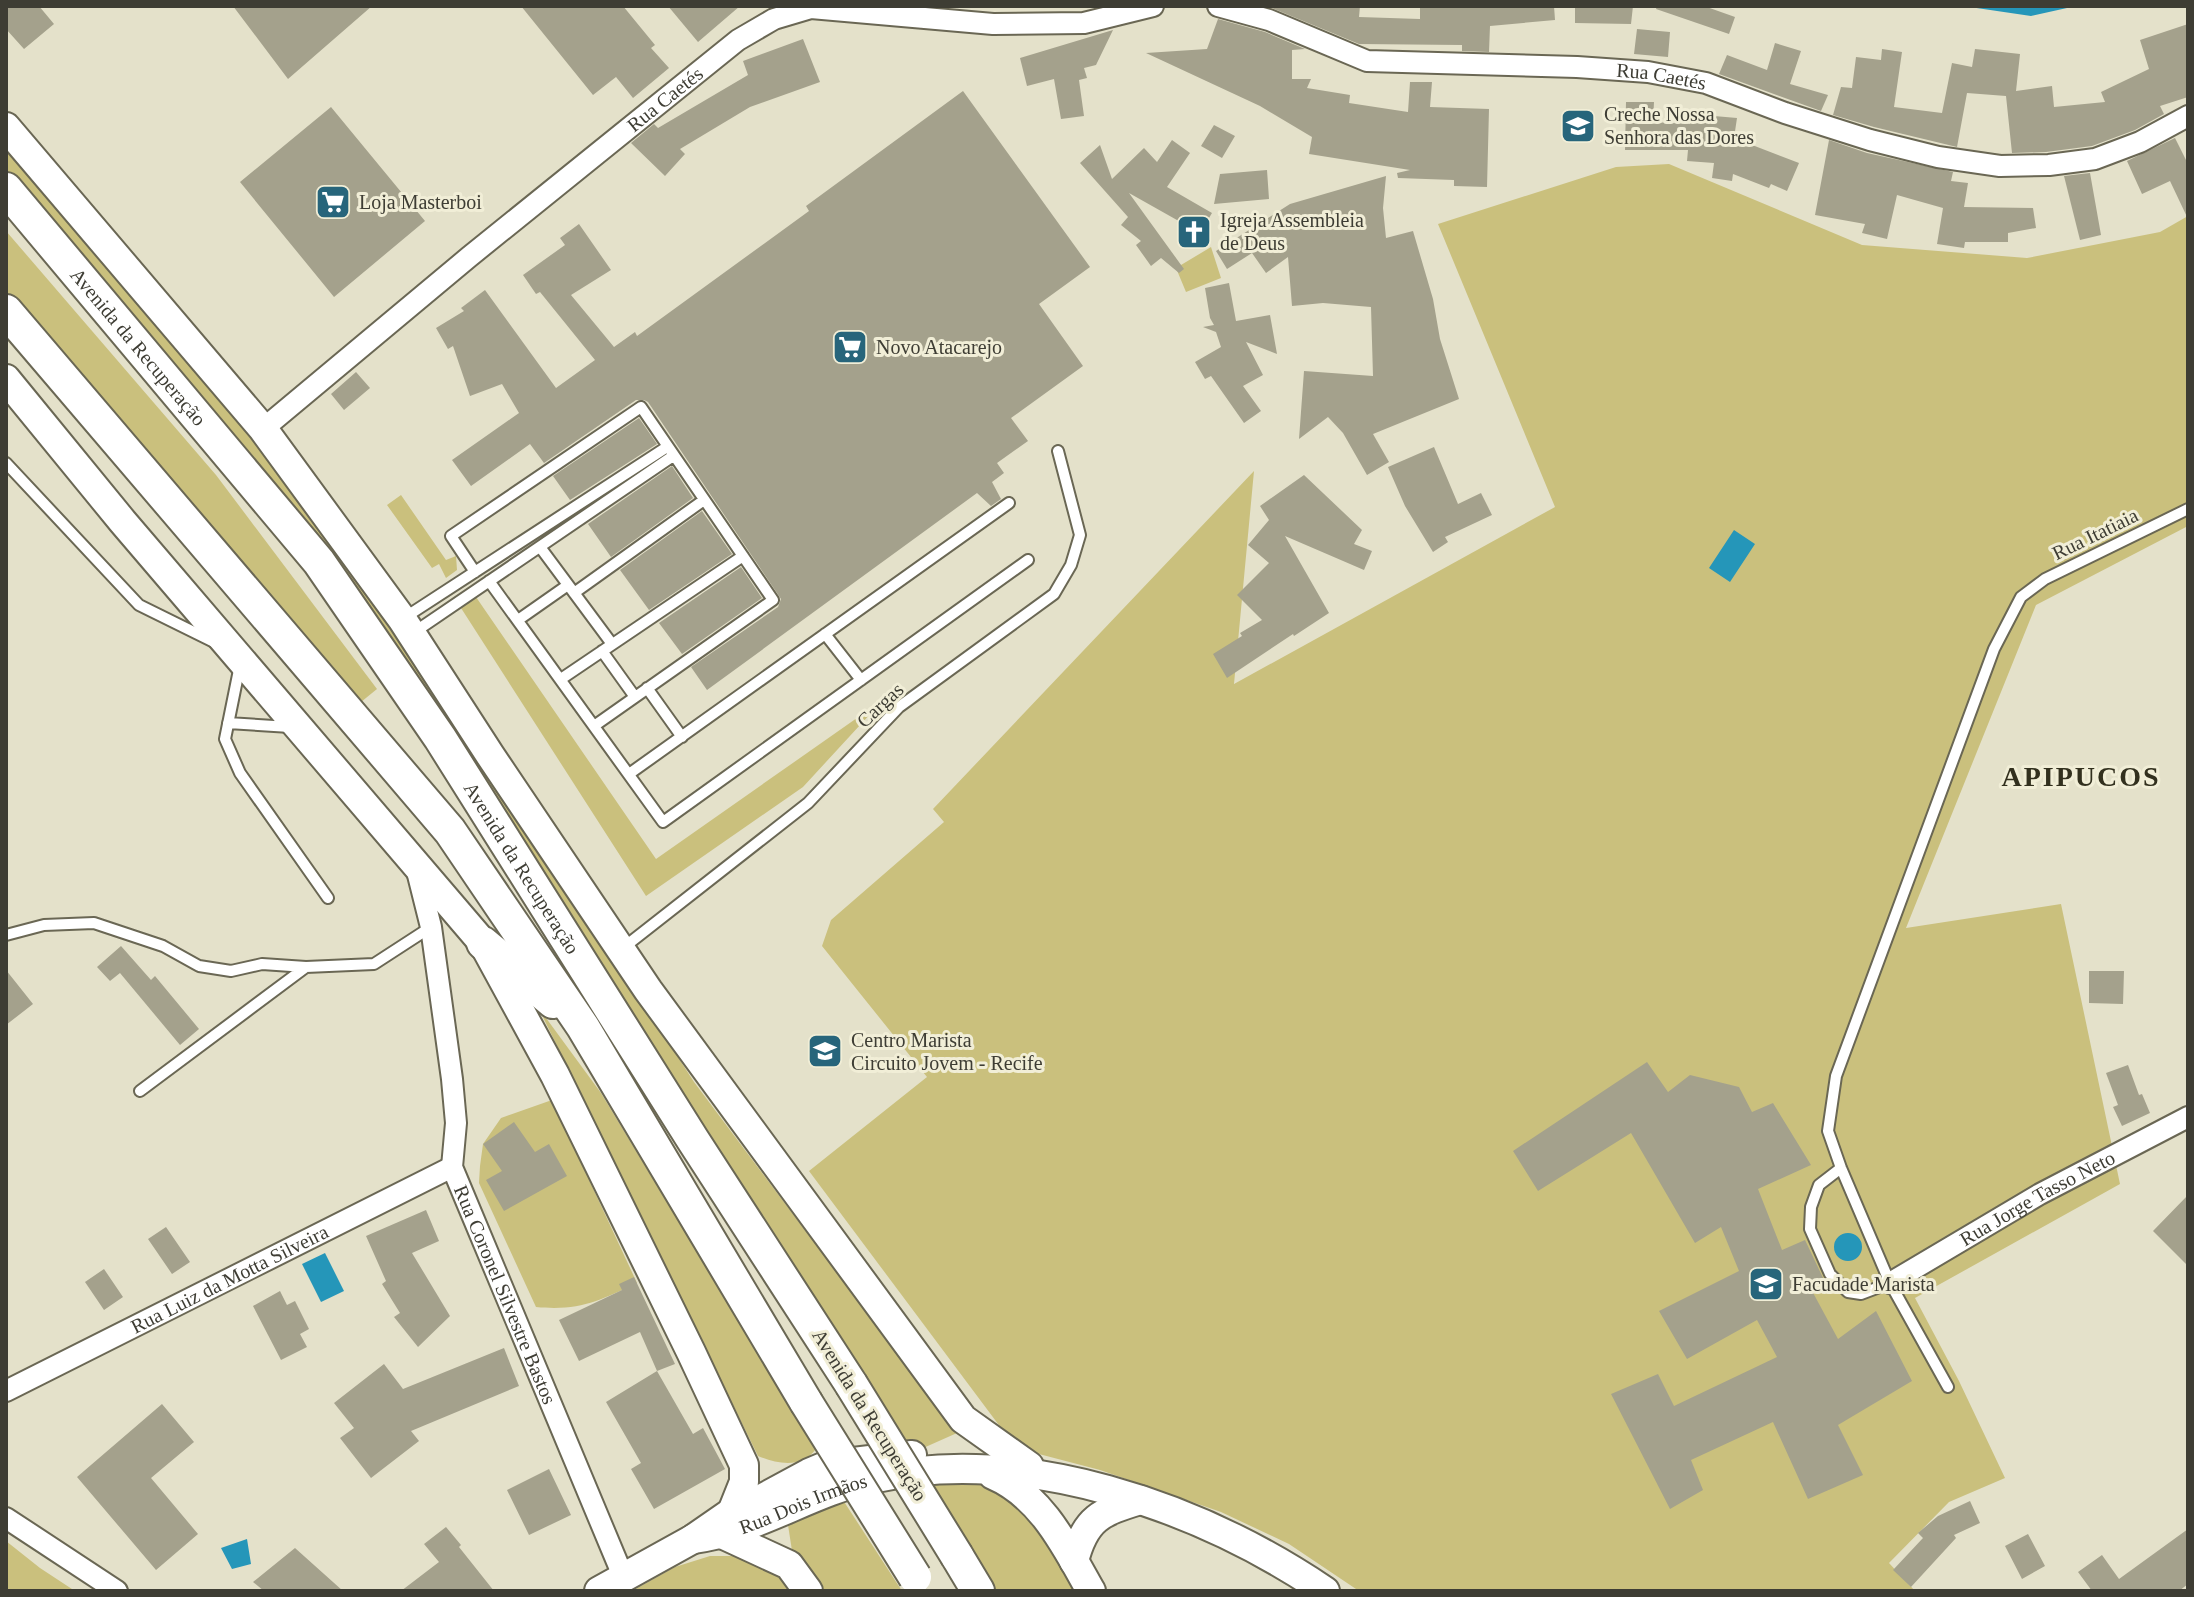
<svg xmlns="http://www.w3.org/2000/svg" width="2194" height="1597" font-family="'Times New Roman',serif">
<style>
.green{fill:#cac07d}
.water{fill:#2596b9}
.building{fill:#a4a18c}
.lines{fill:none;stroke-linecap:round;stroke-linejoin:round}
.service-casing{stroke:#6a6754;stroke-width:14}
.minor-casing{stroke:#6a6754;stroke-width:24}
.secondary-casing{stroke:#6a6754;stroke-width:32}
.trunk-casing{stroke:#6a6754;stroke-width:36}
.service{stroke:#fff;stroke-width:10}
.minor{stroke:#fff;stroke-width:20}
.secondary{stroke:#fff;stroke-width:28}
.trunk{stroke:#fff;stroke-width:32}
.trunk-bridge-casing{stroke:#6a6754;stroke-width:36;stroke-linecap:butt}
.trunk-bridge{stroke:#fff;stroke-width:32}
.labels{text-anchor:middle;stroke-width:6;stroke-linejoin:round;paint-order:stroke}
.street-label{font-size:20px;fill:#3e3d34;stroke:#f1eed7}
.poi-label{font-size:20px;fill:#3e3d34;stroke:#f1eed7;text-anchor:start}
.district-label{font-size:28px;font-weight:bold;letter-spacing:2px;fill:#32301e;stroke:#f1eed7}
</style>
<rect width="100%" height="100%" fill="#e4e1ca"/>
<!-- green -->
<path class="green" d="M6,151L271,460L401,627L694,1082L957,1433L912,1453L495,801L6,177Z
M1669,164L1862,245L2027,258L2160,232L2188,216V526L2036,605L1906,928L2061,904L2120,1184L1915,1298L1959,1381L2005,1478L1949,1502L1889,1563L1915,1591H1359L1289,1544L1221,1512L1100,1470L1016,1448L809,1171L927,1077L822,946L831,920L944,822L933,809L1254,471L1234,684L1555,507L1438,224L1616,167Z
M6,231L216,475L377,689L361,702L206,526L6,292Z
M1211,247L1221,278L1186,292L1176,268Z
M401,495L446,560L456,556L457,570L446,578L439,564L432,568L387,505Z
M476,597L656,859L884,699L803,787L646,896L461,608Z
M538,1007L601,1093L816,1449C801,1469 778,1464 758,1456Z
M552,1100L637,1283C599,1301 580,1311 536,1307L479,1183L480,1166L483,1144L501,1118Z
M991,1475L1049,1540L1080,1591H992L927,1477Z
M841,1497L902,1591H819L793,1557L788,1525Z
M6,1541L40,1568L75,1591H6Z
M710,1556H736L786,1576L794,1591H632L675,1567Z"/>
<!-- water -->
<path class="water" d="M1963,6H2076L2031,16Z
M1734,530L1755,544L1730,582L1709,568Z
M1834 1247a14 14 0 1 1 28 0a14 14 0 1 1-28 0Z
M325,1253L344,1291L321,1302L302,1264Z
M247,1539L251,1564L232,1569L221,1548Z"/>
<!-- building -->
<path class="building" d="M6,6H39L54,24L24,49L6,29Z
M233,6H372L288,79Z
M521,6H623L655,45L651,48L669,68L633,98L616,77L593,95Z
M668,6H740L698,42Z
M1267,6H1360L1359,17L1420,19V6H1554L1555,20L1490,26L1489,52L1462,51V45L1359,44Z
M1575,6H1633L1631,24L1575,23Z
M1657,6H1704L1735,17L1729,34L1656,9Z
M1218,19L1265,32L1305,49L1292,50V79H1311L1307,88L1350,95L1349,103L1408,112L1410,82H1432L1430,107L1489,109L1487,187L1454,186V180L1398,178L1397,173L1410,170L1309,154L1312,137L1260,106L1146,53L1207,49Z
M2188,24V97L2160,106L2164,114L2135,130L2092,146L2046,152L2012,153L2006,96L1967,93L1957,147L1874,127L1833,115L1841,87L1852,88L1856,57L1881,60L1882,49L1902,52L1894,107L1942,113L1952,63L1972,67L1975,49L2020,54L2016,91L2052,86L2054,107L2105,102L2101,92L2149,69L2140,40Z
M1637,29L1670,32L1668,57L1634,54Z
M1113,30L1096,65L1084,68L1087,78L1079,80L1084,116L1061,119L1054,79L1027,86L1020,58Z
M803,39L820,82L750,107L680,149L685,154L665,176L631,143L654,124L658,128L748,75L743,61Z
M1775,43L1801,51L1790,84L1828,95L1821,111L1719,74L1727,55L1767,70Z
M963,91L1090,267L1039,304L1083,366L1011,418L1028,441L997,463L1004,473L992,482L1001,499L991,506L977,493L707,690L691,667L778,607L781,599L648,402L644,400H636L544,463L530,444L471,486L452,460L519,413L502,384L470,396L453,346L448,349L436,328L464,311L461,308L485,290L556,388L595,360L540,292L536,294L523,275L565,245L560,238L579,224L611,270L571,295L614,347L635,332L637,336L809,211L806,206Z
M1626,102H1654L1653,122L1690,124L1691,114L1737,118L1734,138L1799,163L1787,191L1771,184L1769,188L1733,174L1732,181L1712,178L1714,163L1687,161L1688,150H1625Z
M331,107L425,221L334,297L240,182Z
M1214,125L1235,136L1222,158L1201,146Z
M2175,138L2188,164V219L2170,181L2142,194L2127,161Z
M1172,140L1190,153L1167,187L1212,213L1200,233L1129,193L1184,269L1179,273L1161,258L1151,266L1136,245L1141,241L1121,225L1128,217L1080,163L1100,145L1112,179L1144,148L1157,162Z
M1829,140L1867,153L1953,172L1951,181L1968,183L1964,207L2033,208L2036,228L2008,233V242H1965L1964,248L1937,244L1943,208L1897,195L1887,239L1862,233L1865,224L1815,215Z
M1267,170L1269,199L1214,204L1220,174Z
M2090,173L2101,235L2080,240L2064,176Z
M1386,176L1383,208L1386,238L1413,231L1433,299L1440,339L1459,399L1373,434L1389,462L1367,475L1343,433L1328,417L1299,439L1304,371L1373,376L1371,307L1323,303L1292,306L1288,257L1266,273L1252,253L1227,269L1216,251L1290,204Z
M1229,283L1236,321L1270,315L1277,354L1246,342L1263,375L1243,386L1261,411L1244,423L1211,376L1205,379L1195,362L1221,347L1216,332L1203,327L1214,325L1210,318L1205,288Z
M356,372L370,388L344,410L331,394Z
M639,418L657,444L570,500L553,476Z
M1434,447L1458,504L1481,493L1492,515L1445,537L1448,542L1433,552L1405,506L1388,467Z
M672,466L693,498L611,557L588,524Z
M1304,475L1362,530L1354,544L1372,551L1364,570L1285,536L1329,613L1294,636L1293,634L1227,678L1213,654L1242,636L1240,633L1262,620L1237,595L1269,563L1248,545L1269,520L1260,506Z
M702,511L732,554L649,610L620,570Z
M741,567L762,598L682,654L659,623Z
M121,946L151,980L155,976L199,1029L180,1045L120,973L110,981L97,967Z
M6,970L33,1004L6,1025Z
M2089,971H2124L2123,1004L2089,1003Z
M1647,1062L1668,1092L1690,1075L1739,1087L1752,1112L1773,1103L1811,1165L1758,1189L1782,1250L1805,1240L1824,1280L1811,1289L1838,1339L1876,1311L1912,1381L1838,1425L1863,1475L1808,1499L1773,1422L1691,1460L1703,1490L1670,1509L1611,1394L1658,1374L1674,1406L1777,1357L1757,1320L1687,1359L1659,1311L1739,1271L1721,1227L1695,1243L1631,1133L1538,1191L1513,1151Z
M2128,1065L2139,1095L2142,1094L2150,1113L2122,1126L2113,1107L2118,1105L2106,1073Z
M514,1122L535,1152L549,1144L567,1176L504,1211L486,1180L502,1171L483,1144Z
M2188,1195V1266L2153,1231Z
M426,1210L439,1241L412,1253L450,1316L418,1347L394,1317L400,1313L382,1284L386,1281L366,1236Z
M166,1227L190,1262L172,1274L148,1239Z
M104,1269L123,1297L104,1310L85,1282Z
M634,1277L675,1364L657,1371L640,1332L579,1361L559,1320L622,1290L619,1284Z
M280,1291L287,1305L295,1301L309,1329L300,1334L307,1347L281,1360L253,1306Z
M504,1348L519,1386L411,1431L419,1441L371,1478L340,1438L354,1428L334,1403L384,1364L403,1389Z
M657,1371L693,1434L703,1428L725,1469L654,1509L631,1469L641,1463L606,1402Z
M162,1404L194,1442L151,1478L198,1534L156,1570L77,1477Z
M549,1469L571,1515L529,1535L507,1490Z
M1970,1501L1980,1523L1954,1535L1956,1538L1911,1587L1893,1570L1923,1538L1918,1533L1938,1516Z
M446,1527L461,1545L459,1547L494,1591H401L439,1562L424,1544Z
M2188,1529V1584L2179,1591H2092L2078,1572L2102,1555L2119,1579Z
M2028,1534L2045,1566L2022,1579L2005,1546Z
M295,1548L343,1591H264L253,1582Z"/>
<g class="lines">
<!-- service casing -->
<g class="service-casing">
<path id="service" d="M6,463L139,605L214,642
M540,547L612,644
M475,572L451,536L641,407L773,600L594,726
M489,581L663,822L1028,560
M574,593L704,500
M404,618L667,447
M518,620L568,585
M413,633L673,456
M825,634L861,680
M602,651L635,697
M240,665L225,739L240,773L328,898
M561,679L743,556
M647,688L682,737
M228,723L290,727
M629,774L1009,503
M6,935L44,925L94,923L163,946L199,966L231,971L262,964L306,967L374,964L431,927
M623,948L808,803L899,707L1054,594L1071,565L1080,535L1058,451
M140,1091L306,967
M1841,1168L1819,1185L1811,1207L1810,1229L1830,1274L1848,1292L1861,1294L1890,1283L1948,1387
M1890,1283L1841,1168L1828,1131L1836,1076L1994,649L2021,597L2045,579L2188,509"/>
</g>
<!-- minor casing -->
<g class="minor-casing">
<g id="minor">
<path id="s1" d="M1218,6L1269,20L1367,61L1577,67L1648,72L1706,83L1785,113L1870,140L1938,157L2000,166L2049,165L2095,159L2140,142L2188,116"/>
<path id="s2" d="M263,429L469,257L738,40L774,19L811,8L993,24L1084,23L1153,6"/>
<path id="s3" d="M416,867L431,927L452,1079L456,1123L452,1167L623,1576"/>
<path id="s4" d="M1890,1283L2040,1194L2188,1117"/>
<path id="s5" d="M6,1391L452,1167"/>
<path d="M6,1518L117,1591"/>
</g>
</g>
<!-- secondary casing -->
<g class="secondary-casing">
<g id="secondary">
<path d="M6,127L263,429L402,619L490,755L648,990L963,1419L1029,1466"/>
<path d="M6,379L123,522L483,943L555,1075L691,1352L744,1465V1482L732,1512"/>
<path d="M993,1475C1042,1496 1066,1547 1091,1591"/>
<path d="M724,1535L789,1565L808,1591"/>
<path id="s6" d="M693,1539C757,1531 808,1493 871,1479C1023,1444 1199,1506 1325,1591"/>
<path d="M1074,1561C1085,1518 1101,1512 1140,1500"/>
<path d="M599,1591L693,1539L732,1512L752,1504L809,1473L828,1465L912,1455"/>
</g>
</g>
<!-- trunk casing -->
<g class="trunk-casing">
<g id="trunk">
<path id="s7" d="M6,189L319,562L440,738L693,1140L851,1384"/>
<path d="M6,311L450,831L583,1027L806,1402"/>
<path d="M483,943L553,1002"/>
<path d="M957,1556L978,1591"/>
</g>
</g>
<!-- service -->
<use href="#service" class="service"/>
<!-- minor -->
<use href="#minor" class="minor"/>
<!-- secondary -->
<use href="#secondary" class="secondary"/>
<!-- trunk -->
<use href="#trunk" class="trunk"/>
<!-- trunk-bridge casing -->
<g class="trunk-bridge-casing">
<path id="trunk-bridge" d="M851,1384L957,1556
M806,1402L915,1577"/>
</g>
<!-- trunk-bridge -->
<use href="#trunk-bridge" class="trunk-bridge"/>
</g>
<!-- icons -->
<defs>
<g id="school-square" transform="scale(1.8)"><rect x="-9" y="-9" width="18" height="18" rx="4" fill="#27657b" stroke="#f1eed7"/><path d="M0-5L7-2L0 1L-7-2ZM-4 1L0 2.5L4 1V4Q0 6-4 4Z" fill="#fff"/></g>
<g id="supermarket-square" transform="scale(1.8)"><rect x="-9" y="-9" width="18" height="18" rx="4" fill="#27657b" stroke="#f1eed7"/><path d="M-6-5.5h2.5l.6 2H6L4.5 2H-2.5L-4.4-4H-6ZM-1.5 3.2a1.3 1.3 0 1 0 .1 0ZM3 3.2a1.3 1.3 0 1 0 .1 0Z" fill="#fff"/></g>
<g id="church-square" transform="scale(1.8)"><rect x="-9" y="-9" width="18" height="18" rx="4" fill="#27657b" stroke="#f1eed7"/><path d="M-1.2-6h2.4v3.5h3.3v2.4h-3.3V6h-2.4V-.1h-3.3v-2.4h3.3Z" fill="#fff"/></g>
<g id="university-square" transform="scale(1.8)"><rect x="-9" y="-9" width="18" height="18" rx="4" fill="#27657b" stroke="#f1eed7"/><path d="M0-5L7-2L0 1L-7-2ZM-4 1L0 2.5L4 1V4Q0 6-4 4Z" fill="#fff"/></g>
</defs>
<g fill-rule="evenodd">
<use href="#school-square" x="1578" y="126"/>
<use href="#supermarket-square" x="333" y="202"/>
<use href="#church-square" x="1194" y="232"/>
<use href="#supermarket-square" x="850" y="347"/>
<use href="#university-square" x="825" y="1051"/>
<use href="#university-square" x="1766" y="1284"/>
</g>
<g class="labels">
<!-- street labels -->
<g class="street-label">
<text dy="7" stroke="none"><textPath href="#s1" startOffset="454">Rua Caetés</textPath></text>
<text dy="7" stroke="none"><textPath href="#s2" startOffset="520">Rua Caetés</textPath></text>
<text dy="7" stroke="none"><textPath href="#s7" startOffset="206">Avenida da Recuperação</textPath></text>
<text transform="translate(2095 534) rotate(-26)" y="7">Rua Itatiaia</text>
<text transform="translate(880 705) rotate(-43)" y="7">Cargas</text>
<text dy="7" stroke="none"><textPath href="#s7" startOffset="854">Avenida da Recuperação</textPath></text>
<text dy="7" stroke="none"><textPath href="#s4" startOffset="170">Rua Jorge Tasso Neto</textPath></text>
<text dy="7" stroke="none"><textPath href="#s5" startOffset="250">Rua Luiz da Motta Silveira</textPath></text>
<text dy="7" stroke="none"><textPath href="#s3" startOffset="442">Rua Coronel Silvestre Bastos</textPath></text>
<text transform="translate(870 1415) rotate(58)" y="7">Avenida da Recuperação</text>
<text dy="7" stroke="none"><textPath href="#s6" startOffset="116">Rua Dois Irmãos</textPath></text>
</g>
<!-- poi labels -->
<g class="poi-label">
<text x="1604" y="121">Creche Nossa<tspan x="1604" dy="23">Senhora das Dores</tspan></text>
<text x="359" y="209">Loja Masterboi</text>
<text x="1220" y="227">Igreja Assembleia<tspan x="1220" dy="23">de Deus</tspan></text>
<text x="876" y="354">Novo Atacarejo</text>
<text x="851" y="1047">Centro Marista<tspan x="851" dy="23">Circuito Jovem - Recife</tspan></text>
<text x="1792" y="1291">Facudade Marista</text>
</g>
<!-- district labels -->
<g class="district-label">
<text x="2081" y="786">APIPUCOS</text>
</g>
</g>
<!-- border -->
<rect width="2194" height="1597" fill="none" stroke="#3e3d34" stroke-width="16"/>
</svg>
